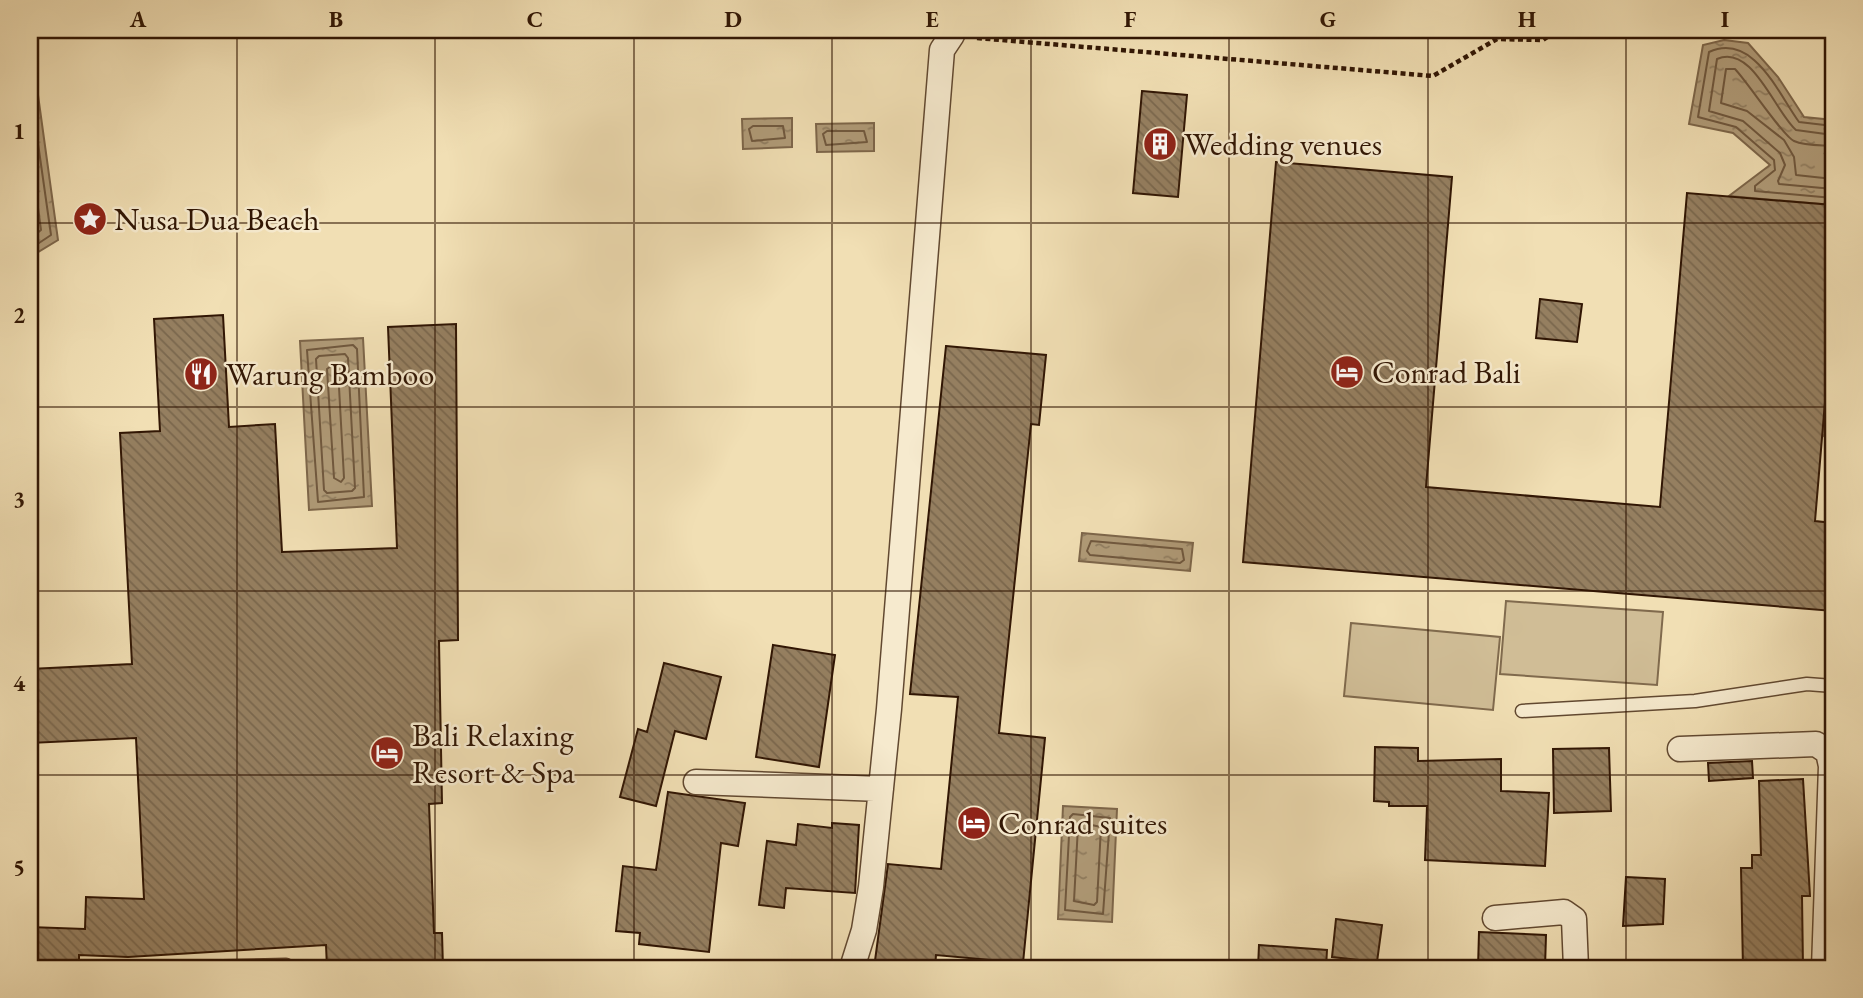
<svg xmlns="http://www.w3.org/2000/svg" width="1863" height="998" font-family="'EB Garamond',serif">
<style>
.grass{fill:#d0bd96;stroke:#806a4d;stroke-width:2}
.water{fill:url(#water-ripples);stroke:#7d664a;stroke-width:2}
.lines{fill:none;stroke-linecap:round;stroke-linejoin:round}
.shore{stroke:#70583e;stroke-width:2}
.building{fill:url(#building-back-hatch);stroke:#311604;stroke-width:2}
.service-casing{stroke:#614830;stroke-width:15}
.minor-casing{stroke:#614830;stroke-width:27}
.path{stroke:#311604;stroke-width:4.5;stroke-dasharray:5 3.5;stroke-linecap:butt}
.service{stroke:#f6eace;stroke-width:12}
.minor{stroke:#f6eace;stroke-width:24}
.grid{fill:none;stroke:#311604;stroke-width:2;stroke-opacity:0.55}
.labels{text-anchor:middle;stroke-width:5;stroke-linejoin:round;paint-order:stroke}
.poi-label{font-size:32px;fill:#311604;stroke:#f6eace;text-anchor:start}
.neatline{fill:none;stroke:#311604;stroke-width:2.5}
.grid-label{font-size:23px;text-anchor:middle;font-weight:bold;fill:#311604}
</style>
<defs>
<pattern id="water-ripples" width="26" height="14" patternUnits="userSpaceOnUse" patternTransform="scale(1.75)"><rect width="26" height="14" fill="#b09b78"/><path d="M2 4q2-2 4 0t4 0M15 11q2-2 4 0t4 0" fill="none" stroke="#907d60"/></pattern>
<pattern id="building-back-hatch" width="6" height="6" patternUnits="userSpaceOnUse" patternTransform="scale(1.75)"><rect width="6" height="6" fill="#957f60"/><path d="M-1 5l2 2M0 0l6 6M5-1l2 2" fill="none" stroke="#7a674d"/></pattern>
</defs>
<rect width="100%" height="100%" fill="#f1dfb4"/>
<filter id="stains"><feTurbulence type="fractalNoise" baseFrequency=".00286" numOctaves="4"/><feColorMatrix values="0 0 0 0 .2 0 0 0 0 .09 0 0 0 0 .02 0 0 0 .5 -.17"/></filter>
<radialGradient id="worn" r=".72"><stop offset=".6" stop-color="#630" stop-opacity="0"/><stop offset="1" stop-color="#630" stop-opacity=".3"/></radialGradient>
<!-- grass -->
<path class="grass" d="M1506,601L1663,612L1657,685L1500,674Z
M1351,623L1500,637L1493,710L1344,696Z"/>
<!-- water -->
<path class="water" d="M30,37L58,240L30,257Z
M1724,40L1748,43L1778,77L1804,117L1833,120V205L1729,196L1770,165L1733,133L1689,124L1703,45Z
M792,118V147L743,149L742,119Z
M874,123V151L817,152L816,124Z
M1833,307V427L1822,437Z
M363,338L372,506L309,510L300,341Z
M1082,533L1193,543L1190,571L1079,561Z
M1063,806L1117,809L1112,922L1058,919Z"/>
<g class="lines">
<!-- shore -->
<path class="shore" d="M30,87L51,235L30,249
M753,126H783L785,138L752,141L749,129Z
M1833,126L1799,122C1778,93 1753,32 1709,52L1698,117L1736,127L1774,160L1775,170L1755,186V191L1833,198
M827,131H864L867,142L826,145L823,134Z
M1833,135L1796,130C1775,112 1752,43 1717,59L1709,111L1743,121L1780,153L1785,165L1778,181L1779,184L1833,189
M1833,146C1821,145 1805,146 1794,141C1783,136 1749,84 1735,69H1726L1721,103L1747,111L1784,140L1794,157L1796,175L1833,179
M30,149L41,230L30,239
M353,345L357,349L364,497L318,502L307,350Z
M345,354L348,358L355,488L352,491L327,493L324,490L316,359L319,356Z
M331,366L338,369L344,478L341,482L334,478L327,369Z
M1091,541L1182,549L1184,560L1180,563L1090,555L1087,551Z
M1073,814L1110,818L1103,914L1065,910L1070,817Z
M1082,823L1101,827L1097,902L1094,905L1074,901L1078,826Z"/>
</g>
<!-- building -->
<path class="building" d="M1142,91L1187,95L1178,197L1133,193Z
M1276,162L1452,177L1426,487L1660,507L1687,193L1833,205V307L1815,521L1833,523V611L1243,562Z
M1540,299L1582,304L1577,342L1536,338Z
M223,315L229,427L275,424L282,552L397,548L388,327L456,324L458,640L439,641L442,803L429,804L434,933H442L443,968H327L326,945L128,957L79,955V961L30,960V927L85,929L86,897L144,899L136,738L30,743V669L132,664L120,433L160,431L154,319Z
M946,346L1046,355L1039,425L1031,424L999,733L1045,738L1023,963L936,955L935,968H874L888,864L941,869L958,697L910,694Z
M773,645L835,655L819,767L756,757Z
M664,663L721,677L706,739L675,731L656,806L620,797L638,729L647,732Z
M1375,747L1418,748V761L1501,759V791L1549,793L1545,866L1425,860L1427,806H1389V802L1374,801Z
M1609,748L1611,811L1554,813L1553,749Z
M1752,761L1753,778L1709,781L1708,763Z
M1803,779L1810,896H1802L1803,968H1743L1741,868H1752V855H1761L1759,781Z
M668,792L745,803L738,846L721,843L709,952L639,944L640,933L616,931L623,866L656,870Z
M832,823L859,825L855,893L786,888L784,908L759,905L767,841L796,845L798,824L832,828Z
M1626,877L1665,879L1663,924L1623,926Z
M1336,919L1382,925L1377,962L1332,957Z
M1479,932L1546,935L1545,968H1478Z
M1259,945L1327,950L1326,968H1258Z"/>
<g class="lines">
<!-- service casing -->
<g class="service-casing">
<path id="service" d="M1522,711L1695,701L1807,684L1833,686
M200,967L286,965L292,968"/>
</g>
<!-- minor casing -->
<g class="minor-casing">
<path id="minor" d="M1680,749L1816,744L1828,752L1831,766L1824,968
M696,782L881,789
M1495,918L1564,912L1574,919L1576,968
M852,968L864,930L871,887L889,709L942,50L952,35"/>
</g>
<!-- path -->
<path class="path" d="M977,38L1433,76L1497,39L1543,40L1557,30
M1497,39L1498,30"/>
<!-- service -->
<use href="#service" class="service"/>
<!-- minor -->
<use href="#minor" class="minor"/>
</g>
<!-- grid -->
<path class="grid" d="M237,30V968M435,30V968M634,30V968M832,30V968M1031,30V968M1229,30V968M1428,30V968M1626,30V968M30,223H1833M30,407H1833M30,591H1833M30,775H1833"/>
<!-- icons -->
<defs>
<g id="building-disc" transform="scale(1.75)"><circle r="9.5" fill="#8f2418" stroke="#f6eace"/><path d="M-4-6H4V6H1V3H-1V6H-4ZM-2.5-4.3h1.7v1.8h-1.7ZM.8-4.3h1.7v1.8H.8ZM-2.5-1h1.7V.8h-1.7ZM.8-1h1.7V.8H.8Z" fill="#fff"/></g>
<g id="sight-disc" transform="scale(1.75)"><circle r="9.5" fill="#8f2418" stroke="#f6eace"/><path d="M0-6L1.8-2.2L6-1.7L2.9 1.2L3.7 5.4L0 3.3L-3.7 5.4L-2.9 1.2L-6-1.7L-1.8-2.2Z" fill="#fff"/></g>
<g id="hotel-disc" transform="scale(1.75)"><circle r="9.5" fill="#8f2418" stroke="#f6eace"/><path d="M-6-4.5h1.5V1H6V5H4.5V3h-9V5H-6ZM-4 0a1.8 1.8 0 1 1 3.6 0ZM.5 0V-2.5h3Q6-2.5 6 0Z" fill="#fff"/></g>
<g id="restaurant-disc" transform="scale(1.75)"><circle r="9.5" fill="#8f2418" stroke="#f6eace"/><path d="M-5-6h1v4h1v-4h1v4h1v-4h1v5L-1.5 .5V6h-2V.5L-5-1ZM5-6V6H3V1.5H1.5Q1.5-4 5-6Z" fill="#fff"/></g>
</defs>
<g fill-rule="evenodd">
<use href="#building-disc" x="1160" y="144"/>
<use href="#sight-disc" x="90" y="219"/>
<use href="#hotel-disc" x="1347" y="372"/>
<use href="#restaurant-disc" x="201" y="374"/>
<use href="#hotel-disc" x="387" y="753"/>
<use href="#hotel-disc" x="974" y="823"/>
</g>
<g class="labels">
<!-- poi labels -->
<g class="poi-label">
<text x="1184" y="155">Wedding venues</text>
<text x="114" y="230">Nusa Dua Beach</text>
<text x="1372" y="383">Conrad Bali</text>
<text x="226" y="385">Warung Bamboo</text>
<text x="412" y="746">Bali Relaxing<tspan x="412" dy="37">Resort &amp; Spa</tspan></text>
<text x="998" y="834">Conrad suites</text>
</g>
</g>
<!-- margin -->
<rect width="1863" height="998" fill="none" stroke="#f1dfb4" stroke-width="77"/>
<rect x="38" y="38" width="1787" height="922" class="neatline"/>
<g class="grid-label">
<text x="138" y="27">A</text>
<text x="336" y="27">B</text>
<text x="535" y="27">C</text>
<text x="733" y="27">D</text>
<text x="932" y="27">E</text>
<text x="1130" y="27">F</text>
<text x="1328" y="27">G</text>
<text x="1527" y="27">H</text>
<text x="1725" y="27">I</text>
<text x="19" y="139">1</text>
<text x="19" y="323">2</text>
<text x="19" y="507">3</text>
<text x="19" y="691">4</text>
<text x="19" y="875">5</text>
</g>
<rect width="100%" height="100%" filter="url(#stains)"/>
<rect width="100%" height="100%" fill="url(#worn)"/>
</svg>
